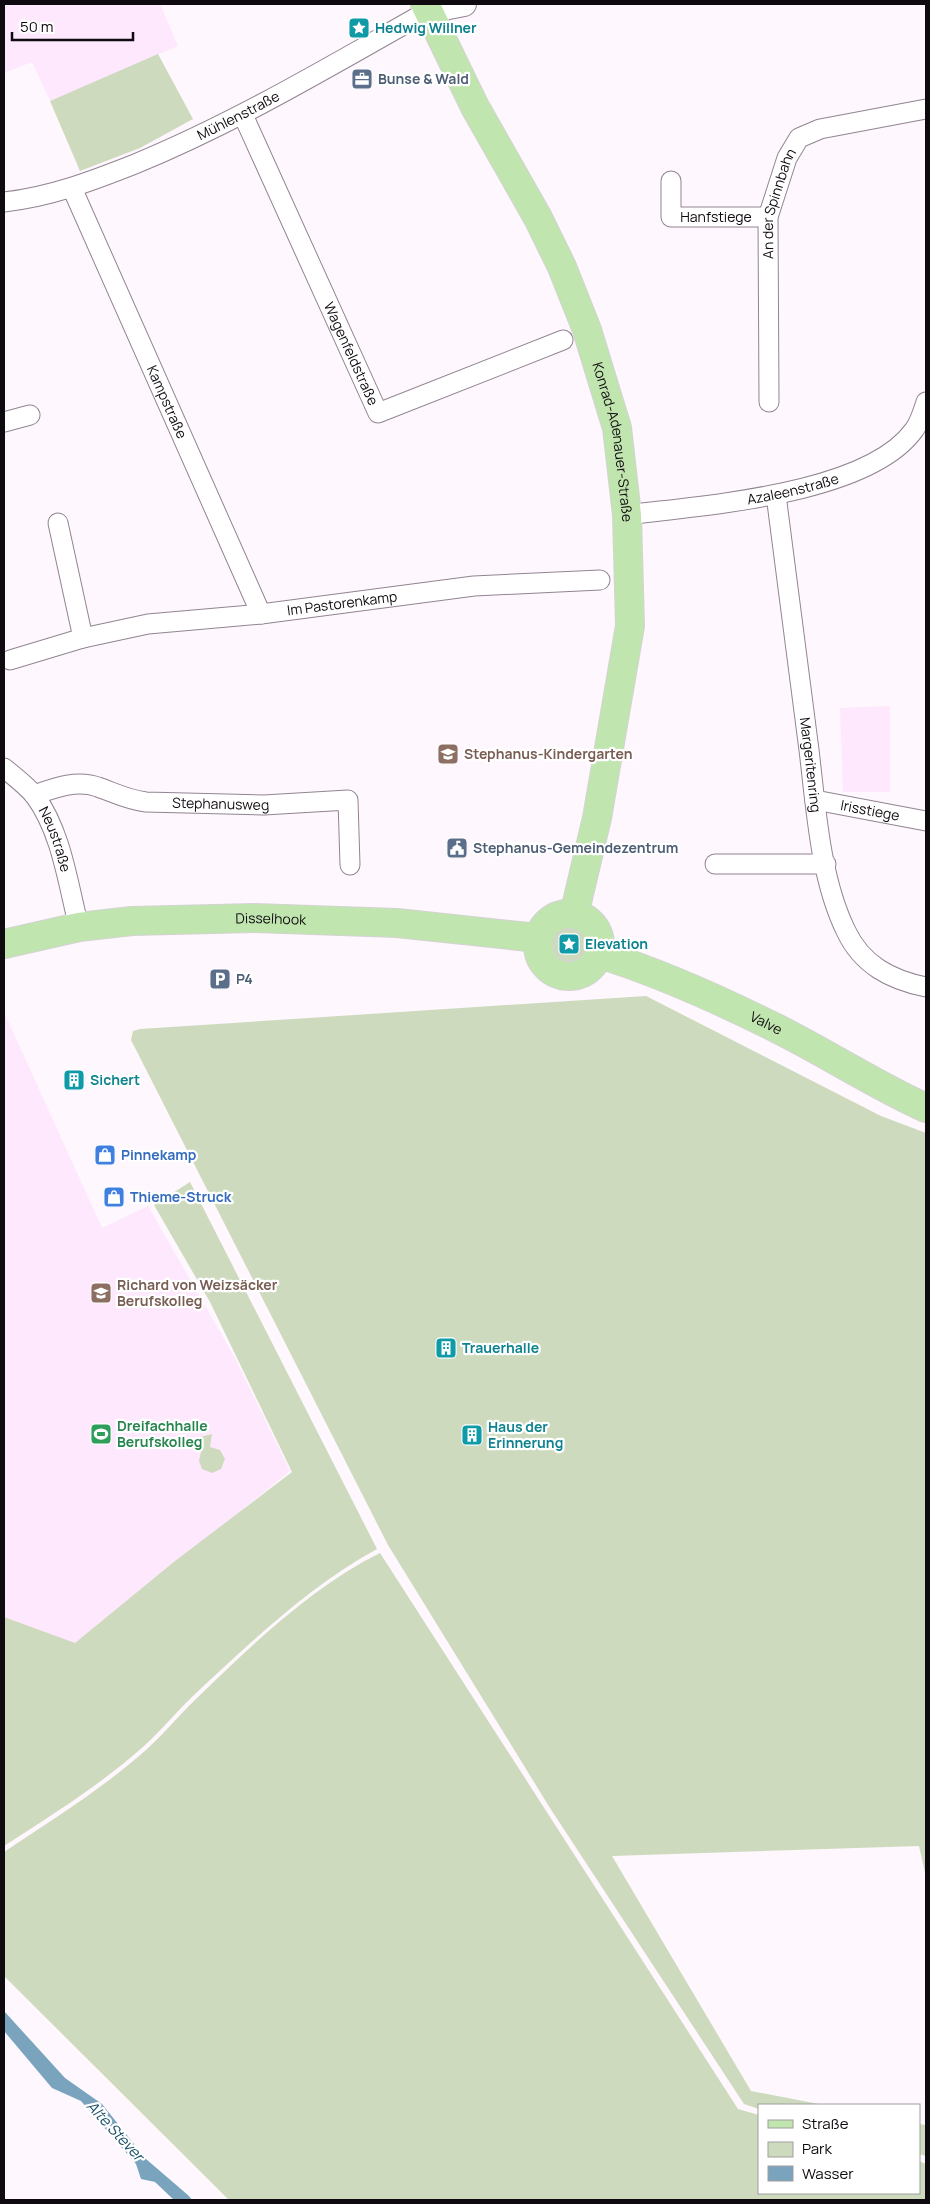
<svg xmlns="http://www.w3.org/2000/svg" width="930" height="2204" font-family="Manrope,sans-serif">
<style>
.built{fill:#fee8fd}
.green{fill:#cddabd}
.water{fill:#7aa4bd}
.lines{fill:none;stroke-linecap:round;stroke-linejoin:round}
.minor-casing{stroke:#928492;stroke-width:21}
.tertiary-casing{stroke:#928492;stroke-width:26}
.primary-casing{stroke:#d4d3d4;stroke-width:30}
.minor{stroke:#fff;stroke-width:19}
.tertiary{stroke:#fff;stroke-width:24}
.primary{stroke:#c1e5af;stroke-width:28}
.labels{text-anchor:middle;stroke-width:4.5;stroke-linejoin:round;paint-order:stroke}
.culture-label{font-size:14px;font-weight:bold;fill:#0d838f;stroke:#fff;text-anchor:start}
.service-label{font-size:14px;font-weight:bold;fill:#4e5e75;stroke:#fff;text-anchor:start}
.street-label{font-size:14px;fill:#0f0a0f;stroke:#fff}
.education-label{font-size:14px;font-weight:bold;fill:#785e54;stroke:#fff;text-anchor:start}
.shop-label{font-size:14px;font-weight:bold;fill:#366cbe;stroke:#fff;text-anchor:start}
.leisure-label{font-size:14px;font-weight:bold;fill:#27864d;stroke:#fff;text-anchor:start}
.water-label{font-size:15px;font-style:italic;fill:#164d67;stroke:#fff}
</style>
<rect width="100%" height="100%" fill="#fef7fd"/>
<!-- built -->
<path class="built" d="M4,4H160L178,46L50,101L32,62L4,73Z
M890,706V792H843L840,708Z
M4,1012L102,1228L148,1206L235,1358L290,1471L4,1703Z"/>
<!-- green -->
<path class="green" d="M158,54L193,119L140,148L80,171L50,101Z
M548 945a20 20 0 1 1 40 0a20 20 0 1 1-40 0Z
M646,996L881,1116L926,1133V1877L919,1846L612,1856L751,2091L824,2105H759V2109L744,2104L550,1808L388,1545L131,1040L133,1031L140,1029Z
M190,1182L377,1549C308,1587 251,1642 193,1696C176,1712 161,1731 143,1747C100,1785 52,1815 4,1846V1617L75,1643L175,1561L292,1472L210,1302L154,1205Z
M212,1434L210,1447L220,1450L225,1459L221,1469L212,1473L202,1469L199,1461L201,1452L191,1445L200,1437Z
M380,1553L738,2109L759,2115V2193H919V2161L926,2164V2200H229L4,1976V1852C52,1820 102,1789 146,1750C164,1734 179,1715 196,1699C252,1645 310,1588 380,1553Z
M919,2124L926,2125V2156L919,2154Z"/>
<!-- water -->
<path class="water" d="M4,2011L65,2078L102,2104L146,2159L189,2196L192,2200H174L155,2182L141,2179L136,2164L81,2101L52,2088L4,2031Z"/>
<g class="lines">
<!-- minor casing -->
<g class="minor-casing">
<g id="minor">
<path id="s1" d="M243,115L378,413L563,340"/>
<path id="s2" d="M671,181V217H768"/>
<path id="s3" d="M72,188L261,614"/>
<path id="s4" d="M4,202C50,197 92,181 135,164C237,122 332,65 428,11"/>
<path id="s5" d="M769,402L768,217L787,158L799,138L820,129L926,109"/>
<path d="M4,422L30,415"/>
<path id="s6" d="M776,495C787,580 798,665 809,750C816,808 820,878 846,931C862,965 891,980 926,987"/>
<path id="s7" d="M627,515C703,505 867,495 914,430C920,422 923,411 926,402"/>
<path d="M58,523L83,638"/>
<path id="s8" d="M10,660L83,638L148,624L261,614L474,586L600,580"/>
<path id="s9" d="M4,768C14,776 27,786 35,796C62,833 68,885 79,927"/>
<path id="s10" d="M34,795C54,788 77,779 98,787C115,793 128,800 146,802L264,805L348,800L350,865"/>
<path id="s11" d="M815,800L926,821"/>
<path d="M715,864H826"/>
</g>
</g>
<!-- tertiary casing -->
<g class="tertiary-casing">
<path id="tertiary" d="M428,11L464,4"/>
</g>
<!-- primary casing -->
<g class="primary-casing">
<g id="primary">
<path id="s12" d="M425,4L475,107L538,218L562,267L587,330L617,428L627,515L630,626L597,818L574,915"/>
<circle cx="569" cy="945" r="31"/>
<path id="s13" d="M4,944L79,927L132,921L255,918L397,923L538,938"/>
<path id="s14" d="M599,954C661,973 720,1000 778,1029C828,1054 875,1085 926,1108"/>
</g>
</g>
<!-- minor -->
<use href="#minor" class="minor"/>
<!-- tertiary -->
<use href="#tertiary" class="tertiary"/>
<!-- primary -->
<use href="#primary" class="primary"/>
</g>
<!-- icons -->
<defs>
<g id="sight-square" transform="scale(1.125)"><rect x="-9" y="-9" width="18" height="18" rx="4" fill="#0f9aa8" stroke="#fff"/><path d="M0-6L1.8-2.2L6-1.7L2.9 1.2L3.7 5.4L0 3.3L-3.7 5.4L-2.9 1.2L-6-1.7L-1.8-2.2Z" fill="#fff"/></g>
<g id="office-square" transform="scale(1.125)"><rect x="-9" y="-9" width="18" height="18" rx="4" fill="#5c6f8a" stroke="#fff"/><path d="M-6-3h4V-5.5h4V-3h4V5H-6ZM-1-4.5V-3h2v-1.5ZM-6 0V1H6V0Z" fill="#fff"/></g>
<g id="school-square" transform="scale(1.125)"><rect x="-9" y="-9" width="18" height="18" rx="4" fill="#8d6e63" stroke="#fff"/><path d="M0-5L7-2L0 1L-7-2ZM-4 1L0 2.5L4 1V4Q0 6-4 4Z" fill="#fff"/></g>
<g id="civic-square" transform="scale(1.125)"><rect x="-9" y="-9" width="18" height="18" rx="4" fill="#5c6f8a" stroke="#fff"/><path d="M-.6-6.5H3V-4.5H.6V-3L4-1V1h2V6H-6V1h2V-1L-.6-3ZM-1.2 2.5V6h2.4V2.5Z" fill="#fff"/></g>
<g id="parking-square" transform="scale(1.125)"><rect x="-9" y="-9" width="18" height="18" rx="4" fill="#5c6f8a" stroke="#fff"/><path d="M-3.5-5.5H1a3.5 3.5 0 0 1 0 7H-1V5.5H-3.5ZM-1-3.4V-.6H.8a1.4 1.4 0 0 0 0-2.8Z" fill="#fff"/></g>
<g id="building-square" transform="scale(1.125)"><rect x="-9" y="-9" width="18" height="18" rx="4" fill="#0f9aa8" stroke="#fff"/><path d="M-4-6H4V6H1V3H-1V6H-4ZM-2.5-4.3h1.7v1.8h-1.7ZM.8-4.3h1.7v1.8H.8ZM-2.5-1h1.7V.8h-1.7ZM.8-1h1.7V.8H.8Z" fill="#fff"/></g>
<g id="shop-square" transform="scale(1.125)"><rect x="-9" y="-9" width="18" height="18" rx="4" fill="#3f7fe0" stroke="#fff"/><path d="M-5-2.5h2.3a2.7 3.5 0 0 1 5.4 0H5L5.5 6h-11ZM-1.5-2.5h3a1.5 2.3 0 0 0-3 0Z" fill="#fff"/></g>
<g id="stadium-square" transform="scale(1.125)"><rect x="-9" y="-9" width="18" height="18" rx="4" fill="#2e9e5b" stroke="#fff"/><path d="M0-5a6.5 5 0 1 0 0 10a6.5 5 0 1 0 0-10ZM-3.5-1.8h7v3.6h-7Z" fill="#fff"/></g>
</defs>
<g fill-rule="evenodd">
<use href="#sight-square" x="359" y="28"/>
<use href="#office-square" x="362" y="79"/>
<use href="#school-square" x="448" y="754"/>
<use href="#civic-square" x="457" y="848"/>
<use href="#sight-square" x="569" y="944"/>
<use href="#parking-square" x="220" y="979"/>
<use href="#building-square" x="74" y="1080"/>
<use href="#shop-square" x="105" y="1155"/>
<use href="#shop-square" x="114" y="1197"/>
<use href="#school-square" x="101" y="1293"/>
<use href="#building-square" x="446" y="1348"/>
<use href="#stadium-square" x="101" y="1434"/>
<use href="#building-square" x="472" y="1435"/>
</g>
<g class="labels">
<!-- culture labels -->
<g class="culture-label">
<text x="375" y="33">Hedwig Willner</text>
<text x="585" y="949">Elevation</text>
<text x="90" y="1085">Sichert</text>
<text x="462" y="1353">Trauerhalle</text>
<text x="488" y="1432">Haus der<tspan x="488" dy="16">Erinnerung</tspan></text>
</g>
<!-- service labels -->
<g class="service-label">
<text x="378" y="84">Bunse &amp; Wald</text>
<text x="473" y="853">Stephanus-Gemeindezentrum</text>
<text x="236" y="984">P4</text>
</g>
<!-- street labels -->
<g class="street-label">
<text dy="5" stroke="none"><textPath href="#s4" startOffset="251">Mühlenstraße</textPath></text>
<text dy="5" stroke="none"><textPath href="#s5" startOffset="200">An der Spinnbahn</textPath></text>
<text dy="5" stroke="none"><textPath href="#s2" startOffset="81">Hanfstiege</textPath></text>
<text dy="5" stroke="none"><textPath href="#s1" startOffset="262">Wagenfeldstraße</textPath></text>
<text dy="5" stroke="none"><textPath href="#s3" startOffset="234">Kampstraße</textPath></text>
<text dy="5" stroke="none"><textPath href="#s12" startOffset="480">Konrad-Adenauer-Straße</textPath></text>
<text dy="5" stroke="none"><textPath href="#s7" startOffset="168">Azaleenstraße</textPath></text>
<text dy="5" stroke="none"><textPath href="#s8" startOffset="338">Im Pastorenkamp</textPath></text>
<text dy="5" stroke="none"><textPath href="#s6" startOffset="272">Margeritenring</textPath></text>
<text dy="5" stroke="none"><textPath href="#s10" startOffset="191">Stephanusweg</textPath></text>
<text dy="5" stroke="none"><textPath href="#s11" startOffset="56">Irisstiege</textPath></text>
<text dy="5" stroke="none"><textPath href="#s9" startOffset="90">Neustraße</textPath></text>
<text dy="5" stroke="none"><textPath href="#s13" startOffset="269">Disselhook</textPath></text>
<text dy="5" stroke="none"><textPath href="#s14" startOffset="181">Valve</textPath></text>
</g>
<!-- education labels -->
<g class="education-label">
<text x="464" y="759">Stephanus-Kindergarten</text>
<text x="117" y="1290">Richard von Weizsäcker<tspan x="117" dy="16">Berufskolleg</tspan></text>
</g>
<!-- shop labels -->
<g class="shop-label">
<text x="121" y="1160">Pinnekamp</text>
<text x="130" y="1202">Thieme-Struck</text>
</g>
<!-- leisure labels -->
<g class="leisure-label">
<text x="117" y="1431">Dreifachhalle<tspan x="117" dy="16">Berufskolleg</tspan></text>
</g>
<!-- water labels -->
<g class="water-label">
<text transform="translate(115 2131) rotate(47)" y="5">Alte Stever</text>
</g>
</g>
<!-- border -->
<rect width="930" height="2204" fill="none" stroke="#0f0a0f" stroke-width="10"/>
<!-- legend -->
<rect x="758" y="2104" width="162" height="90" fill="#ffffff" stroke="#9f9d9f"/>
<rect x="768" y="2120" width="25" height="8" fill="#c1e5af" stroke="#9f9d9f"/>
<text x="802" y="2129" font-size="15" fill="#0f0a0f">Straße</text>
<rect x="768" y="2142" width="25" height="15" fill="#cddabd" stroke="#9f9d9f"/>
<text x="802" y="2154" font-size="15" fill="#0f0a0f">Park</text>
<rect x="768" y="2166" width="25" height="15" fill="#7aa4bd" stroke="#9f9d9f"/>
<text x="802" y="2179" font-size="15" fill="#0f0a0f">Wasser</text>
<!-- scale -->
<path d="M12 32v8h121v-8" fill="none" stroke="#0f0a0f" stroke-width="2.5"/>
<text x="20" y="32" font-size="15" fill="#0f0a0f" stroke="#ffffff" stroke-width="4" paint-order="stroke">50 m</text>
</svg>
